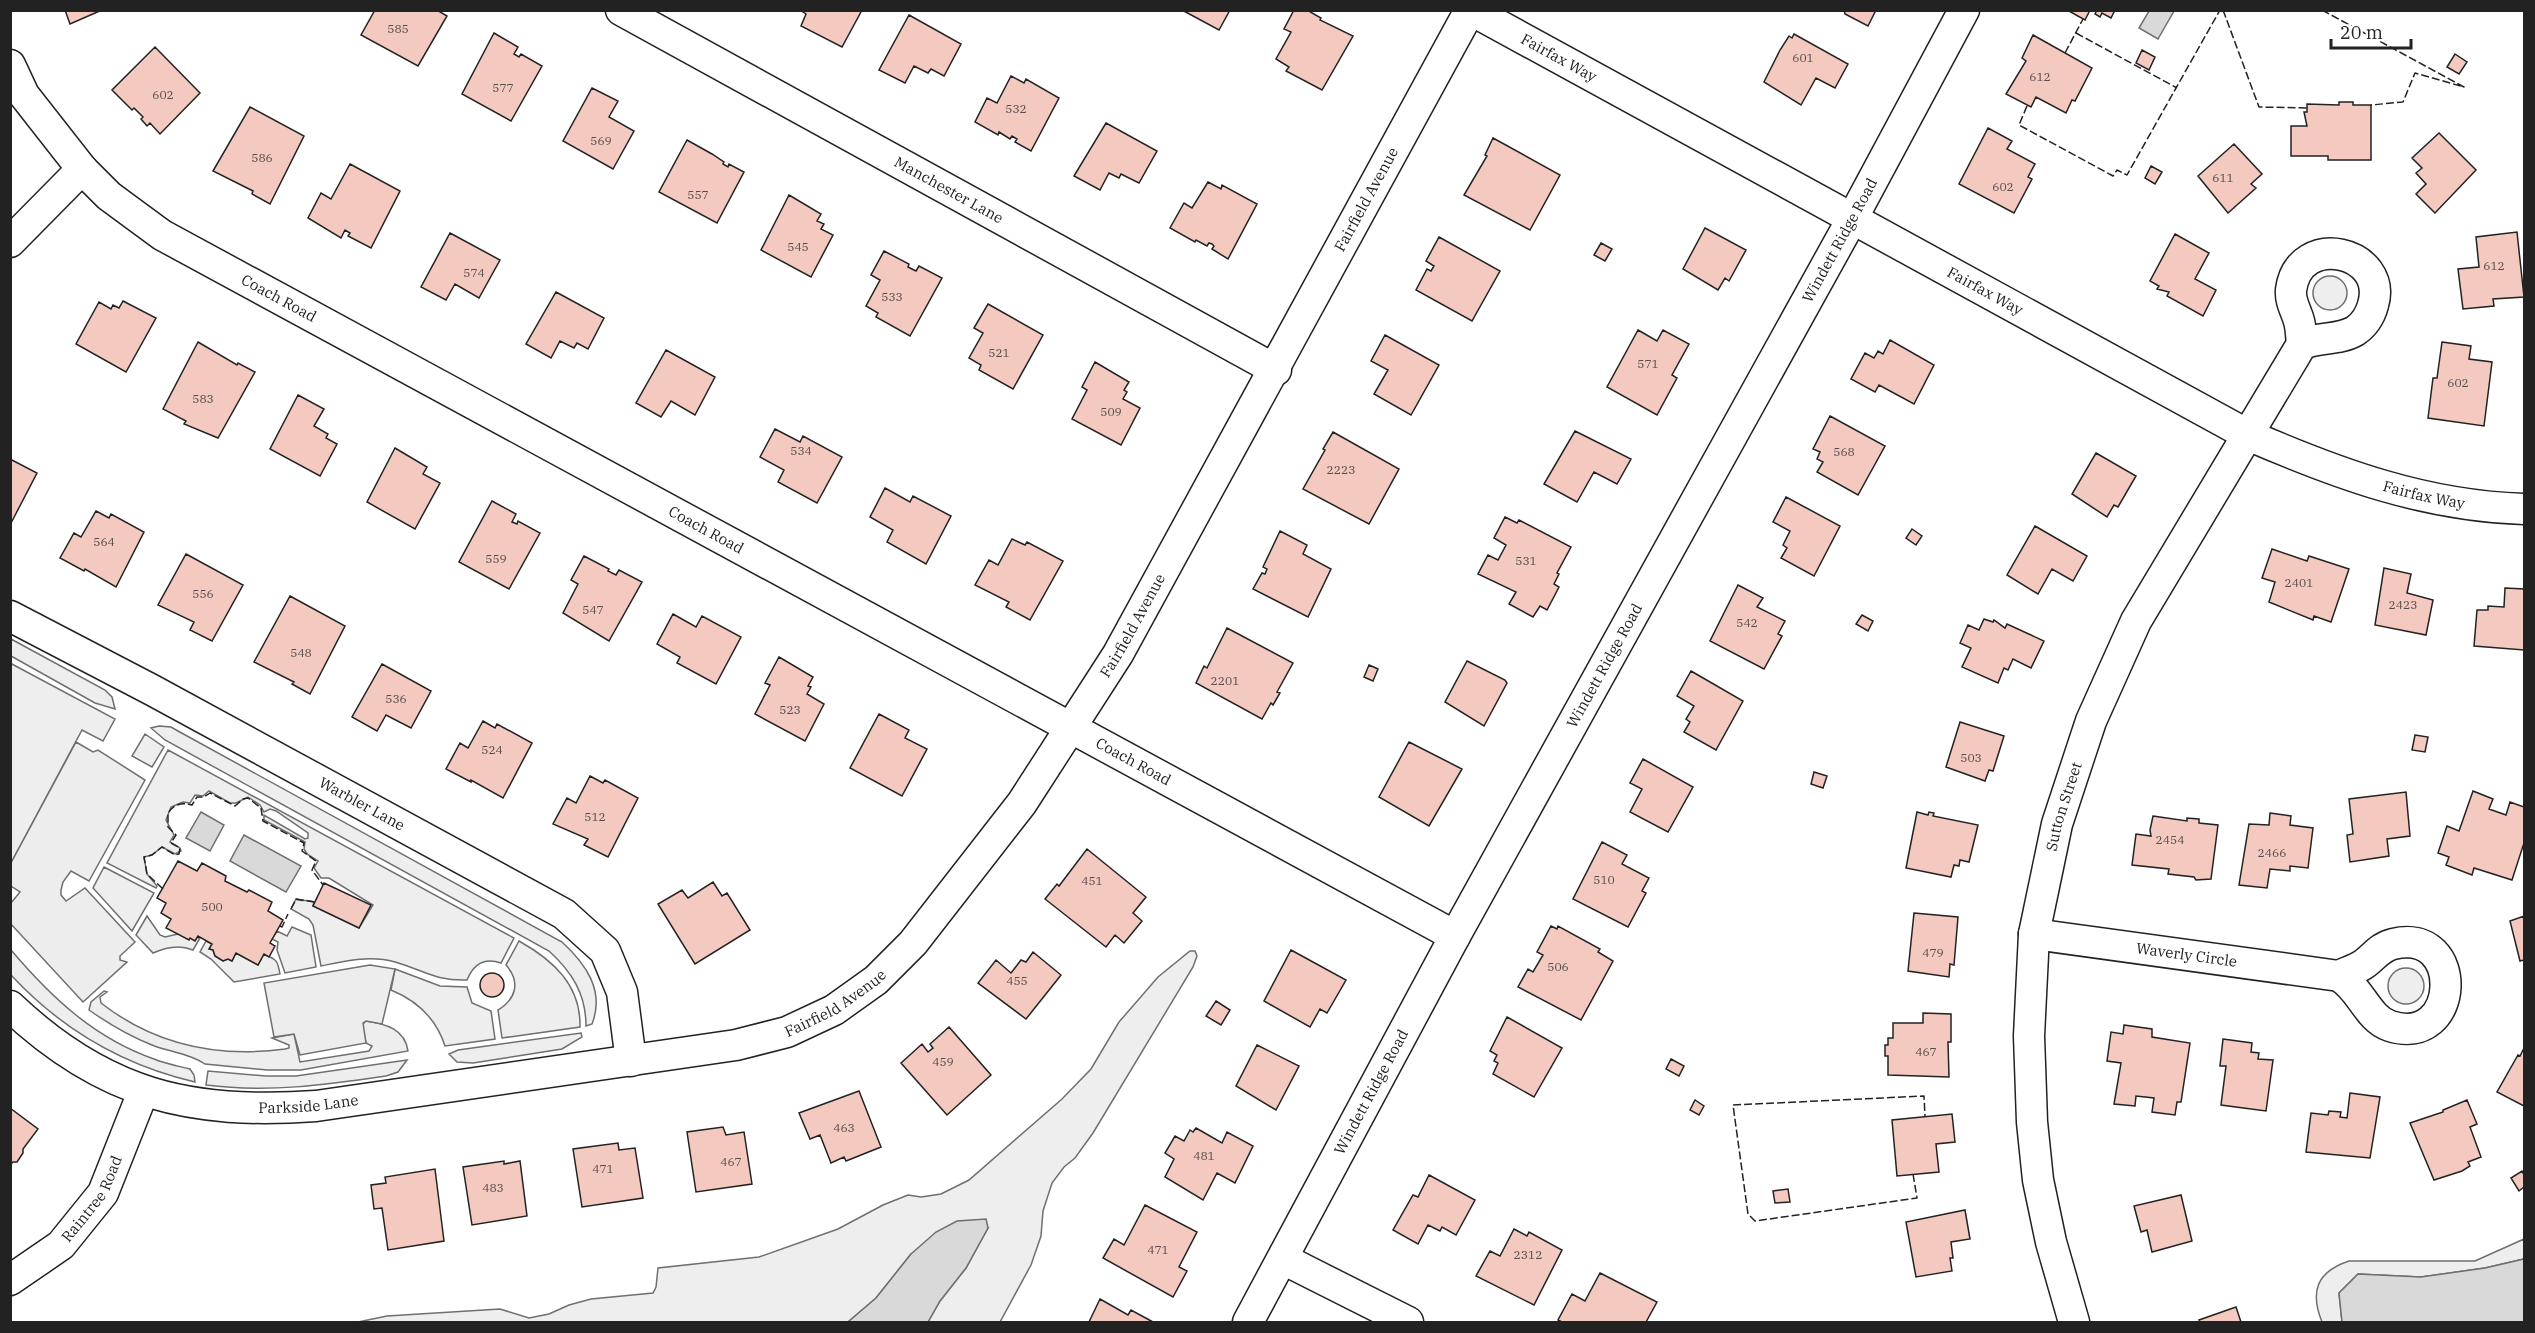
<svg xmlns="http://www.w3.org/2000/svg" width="2535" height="1333" font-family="'IBM Plex Serif',serif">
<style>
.green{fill:#eee;stroke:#6f6f6f;stroke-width:1.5}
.parking{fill:#ededed;stroke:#6f6f6f;stroke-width:1.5}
.water{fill:#d9d9d9;stroke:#6f6f6f;stroke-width:1.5}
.building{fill:#f3c9c0;stroke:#222;stroke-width:1.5}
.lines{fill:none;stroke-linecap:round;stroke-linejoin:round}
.minor-casing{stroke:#222;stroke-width:33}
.minor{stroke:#fff;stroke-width:30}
.fence{stroke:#222;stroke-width:1.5;stroke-dasharray:8 3;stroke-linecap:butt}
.labels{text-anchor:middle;stroke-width:4.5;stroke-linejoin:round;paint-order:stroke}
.number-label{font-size:12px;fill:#564c4a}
.street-label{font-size:15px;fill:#222;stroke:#fff}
</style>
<rect width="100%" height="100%" fill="#fff"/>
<!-- green -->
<path class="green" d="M2313 293a17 17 0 1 1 34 0a17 17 0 1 1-34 0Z
M11,639L105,690L112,697L115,709L95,703L11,656Z
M10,663L115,719L103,741L82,730L11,863Z
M159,726L171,727L178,731L562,942C586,964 605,991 592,1024L586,1026C586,994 572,972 549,951L165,740L151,728Z
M145,734L164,747L152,767L132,756Z
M168,750L514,938L501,963C484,957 473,965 467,980C435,981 423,970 395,962C370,955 345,961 321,966L313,925L309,919L291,909L296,899C302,902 309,899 314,902L313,906L359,928L373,905L329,878H321L314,868L318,861L307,854L304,849L305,842L264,820V815L305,839L308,838V833L276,811L270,809L264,812L260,805L248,797L236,803H230L209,791L203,796L195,795L190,803L183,802L171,807L166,820L174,835L170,842L180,848L181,851L175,854L162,847L152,855L144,857L147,874L157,886L156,888L107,863Z
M104,867L154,893L132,931L93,888Z
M147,916L160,935L165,937L178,934L200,938L193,950C179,944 166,947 153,953L136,935Z
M292,927L311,935L316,967L285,973L277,950L278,942L272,939L277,931L287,936Z
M206,941L212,944L210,948L213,950L215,956L223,961L228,959L232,961L236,953L258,965L264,954C275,960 277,957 280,974L234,982L211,959L200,952Z
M519,941C553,960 581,985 580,1027L502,1038L498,1010C516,999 521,982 506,965Z
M11,950C51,997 94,1038 154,1059C166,1064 178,1066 190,1069L194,1075L195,1082C122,1065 62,1030 11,975Z
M1190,951H1195L1197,956L1193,967L1093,1133L1075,1158L1064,1167L1052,1183L1043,1211L1041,1236L1031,1265L1000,1322H928L940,1301L966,1268L988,1228L911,1254L876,1298L848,1322H358L387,1316L500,1309L529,1318L549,1314L569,1305L591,1299L653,1293L656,1287L658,1268L759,1257L838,1229L883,1205L908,1195L921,1197L941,1194L969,1180L1062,1099L1091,1069L1119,1022L1158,977Z
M2388 986a18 18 0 1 1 36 0a18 18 0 1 1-36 0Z
M395,969L440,986L467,987L472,1003L491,1011L495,1039L445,1046C436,1018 418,1001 391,990Z
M104,991L107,992L100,997L101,1003C155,1045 218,1058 285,1049L289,1048V1045L272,1038L294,1034L300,1062L369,1051L372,1046L366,1043L362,1025L366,1021C386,1024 405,1029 408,1051L301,1070H267L205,1064C189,1053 169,1052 152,1045C129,1036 109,1024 89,1010L91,1002Z
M581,1033L582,1037L562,1049L473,1063L457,1062L449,1054L458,1050Z
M407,1060L398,1072L386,1076C325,1085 268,1093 206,1085L208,1071L266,1076H296Z
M2524,1239V1259L2485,1268L2421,1277L2358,1274L2339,1293L2342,1322H2322C2310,1292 2316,1272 2349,1261H2475Z"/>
<!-- parking -->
<path class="parking" d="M76,742L93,752L98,750L145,780L89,881L71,871L63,882L61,890V895L66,901L85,888L135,942L120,956V960L127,962L83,1002L10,923L11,903L20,892L11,886V863Z
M370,965L395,969L382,1024L366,1021L363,1023L366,1043L300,1055L294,1034L274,1037L264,983Z"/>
<!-- water -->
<path class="water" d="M2149,11H2174L2158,39L2139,28Z
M201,812L224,825L210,851L186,838Z
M244,835L301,866L286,892L230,861Z
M986,1219L988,1228L966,1268L940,1301L928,1322H848L876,1298L911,1254L936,1232L957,1221Z
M2524,1259V1322H2342L2339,1293L2358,1274L2421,1277L2485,1268Z"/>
<!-- building -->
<path class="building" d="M65,10H102L70,24Z
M375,10H437L447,16L418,66L361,35Z
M800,10H862L842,47L801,26L806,14Z
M1182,10H1230L1219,30Z
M1294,10H1307L1321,18L1320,20L1353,36L1322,90L1286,71L1289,67L1276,59L1291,32L1284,29Z
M1844,10H1876L1868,26L1845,14Z
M2067,10H2090L2085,20Z
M2097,10H2115L2111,18L2102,13L2100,17L2095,14Z
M909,15L961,44L944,76L931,69L928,73L914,66L905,83L879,70Z
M494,33L518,47L514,54L519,57L521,54L542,66L511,121L462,94Z
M1794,34L1848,64L1835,88L1816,78L1801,105L1764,82L1780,50L1789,36L1792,38Z
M2033,35L2092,68L2075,101L2072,100L2066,113L2036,97L2031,107L2006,94L2026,61L2022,58Z
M155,47L200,93L160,134L150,123L147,126L141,119L143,117L134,108L132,110L112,90Z
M2142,50L2155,57L2149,70L2136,63Z
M2455,54L2467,62L2459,74L2447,67Z
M1011,76L1024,83L1026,79L1059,98L1031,151L1015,142L1017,139L1012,136L1010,139L999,132L998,135L975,122L987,98L997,103Z
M592,88L618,101L609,117L634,131L613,169L563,141Z
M2339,102H2353V105H2371V160H2328V156H2291V126H2307L2304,112H2307V104L2339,105Z
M250,107L304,136L270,204L252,194L253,191L213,171Z
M1106,123L1157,151L1139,183L1121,174L1119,178L1109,173L1100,190L1074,176Z
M1988,128L2012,141L2007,149L2035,164L2028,177L2032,179L2014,213L1959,184Z
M2439,133L2476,170L2435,213L2416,194L2426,184L2416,173L2422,168L2412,158Z
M1493,138L1560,175L1530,230L1464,195L1487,156L1485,155Z
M687,140L712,154L724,162L723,164L728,167L729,164L744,172L717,223L659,192Z
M2234,144L2262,174L2251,184L2256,188L2228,213L2198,176Z
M350,164L400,191L371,248L348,236L350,233L345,230L341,238L308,218L321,193L331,199Z
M2151,166L2162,172L2155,184L2145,178Z
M1208,182L1221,189L1222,185L1257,204L1228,259L1212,249L1214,246L1212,244L1209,243L1207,246L1196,240L1195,242L1170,228L1184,203L1192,208Z
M789,195L821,214L817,221L824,224L821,229L833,235L811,277L761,250Z
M1705,228L1746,250L1729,281L1725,278L1718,290L1683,269Z
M2517,232L2524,297L2493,299L2494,306L2463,309L2458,269L2479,267L2476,237Z
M450,233L500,260L479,298L455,284L446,300L421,287Z
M2175,234L2209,253L2195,279L2216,290L2203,316L2167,296L2169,292L2157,289L2159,286L2150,281Z
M1439,237L1500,271L1472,321L1416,290L1427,269L1431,271L1434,266L1426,261Z
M1601,243L1612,249L1605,261L1594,255Z
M884,251L909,264L908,267L916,271L919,266L942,278L910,336L876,317L878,313L866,306L880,280L871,275Z
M556,292L604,318L588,349L577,343L574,348L560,341L551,358L526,344Z
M123,301L156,318L126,372L76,344L99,302L111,309L113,305L119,308Z
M988,304L1043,335L1013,389L979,370L981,365L969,358L983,333L974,328Z
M1638,330L1657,341L1663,330L1689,344L1672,375L1677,378L1657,415L1607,387Z
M1385,335L1439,365L1411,415L1374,394L1388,370L1371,361Z
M1890,340L1934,365L1914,404L1879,385L1875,392L1851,379L1865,353L1874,358L1878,351L1883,354Z
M198,342L237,365L238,363L255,372L218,438L184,424L186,421L163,409Z
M2442,342L2471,346L2469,359L2492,362L2484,426L2428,418L2433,378H2437Z
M666,350L715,377L695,415L671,401L661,417L636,403Z
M1095,362L1129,382L1124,390L1127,392L1123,399L1140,408L1121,445L1072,419L1087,390L1082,387Z
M298,395L324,409L314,426L328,434L326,438L337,444L320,476L270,449Z
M1830,416L1885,446L1858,495L1817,472L1823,462L1817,459L1820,452L1813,449Z
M775,429L800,442L803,436L842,457L817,503L778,482L784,470L760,457Z
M1575,431L1631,459L1617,484L1594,472L1577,502L1544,484Z
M1333,432L1399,469L1369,524L1303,489L1325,450L1323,449Z
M395,448L427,467L423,474L440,483L415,529L367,502Z
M2096,453L2136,476L2118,507L2114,505L2107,517L2072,494Z
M10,459L37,473L10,525Z
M885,488L910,502L913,496L951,516L926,564L887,542L893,530L870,517Z
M1786,497L1840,526L1814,576L1781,558L1787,548L1783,545L1790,531L1773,522Z
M492,501L516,514L512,522L517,524L518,521L540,533L509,589L459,562Z
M96,511L109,518L111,514L144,532L116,587L85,569L84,571L60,558L74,533L81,537Z
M1505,517L1517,523L1519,520L1571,547L1557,573L1559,574L1554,584L1559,587L1547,610L1540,606L1533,617L1509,604L1516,592L1478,574L1488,555L1498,560L1506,545L1494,538Z
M2035,526L2087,556L2073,581L2052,569L2038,594L2007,575Z
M1912,529L1922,536L1916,545L1906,538Z
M1280,531L1307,545L1303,554L1331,569L1308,617L1253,589L1262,573L1265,574L1267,569L1263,567Z
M1012,539L1025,545L1027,542L1063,561L1030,620L1006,607L1009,602L975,585L989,560L998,565Z
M2272,549L2307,561L2309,556L2349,569L2331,622L2314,616L2313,620L2269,602L2275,582L2262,578Z
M186,554L243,585L212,641L190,630L194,622L158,605Z
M584,556L609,569L608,571L616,575L619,570L642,582L609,641L563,613L578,584L571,580Z
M2384,568L2411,574L2407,593L2433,600L2426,635L2375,625Z
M1738,585L1763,598L1757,607L1785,621L1778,634L1782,636L1764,669L1710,641Z
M2505,588L2524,589V650L2474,646L2477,610H2488V606L2504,607Z
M290,596L345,626L310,694L292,684L294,682L254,662Z
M673,614L696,627L702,616L741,637L716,684L677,663L680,657L657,644Z
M1862,615L1873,621L1868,631L1856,624Z
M1984,619L1993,622L1994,620L2005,628L2007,624L2044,641L2031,668L2013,659L2008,670L2004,668L1998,683L1962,667L1971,648L1960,643L1968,625L1979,630Z
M1227,628L1293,663L1277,692L1280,693L1273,705L1271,703L1262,719L1196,683L1204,666L1207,668Z
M779,657L813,677L808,686L811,687L807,694L824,704L805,741L755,714L770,685L765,683Z
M1467,661L1505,680L1507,683L1484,726L1445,702Z
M382,664L431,691L411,728L386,715L377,731L352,717Z
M1369,665L1378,669L1373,681L1364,677Z
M1691,671L1743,701L1716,750L1684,732L1690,722L1686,719L1694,706L1677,696Z
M879,714L909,730L905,738L927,749L902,796L850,768Z
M483,721L495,728L497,724L532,743L503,798L471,780V782L446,769L460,743L468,748Z
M1960,722L2004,736L1993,771L1989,770L1985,781L1946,767Z
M2415,735L2428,737L2425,752L2412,750Z
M1409,742L1462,769L1429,826L1379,797Z
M1643,759L1693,787L1668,832L1630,812L1642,789L1630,783Z
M1814,772L1827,776L1823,788L1811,784Z
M590,776L603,783L605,780L638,798L608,857L584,845L588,839L553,824L567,798L576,803Z
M2473,791L2493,799L2489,809L2506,815L2510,802L2524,807V843L2512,880L2474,868L2472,875L2446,865L2449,857L2438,853L2447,826L2459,831Z
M2406,792L2410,836L2387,839L2389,856L2350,862L2347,835L2353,834L2349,799Z
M1917,812L1928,815L1929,812L1934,813L1933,816L1978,825L1969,862L1960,860L1959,866L1954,865L1951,877L1906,868Z
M2270,813L2291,816L2290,825L2313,828L2308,868L2290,866V871L2270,869L2267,888L2239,885L2249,824L2269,825Z
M2153,816L2187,821V818L2199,819V823L2218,825L2211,879L2196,880L2194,877L2168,874L2169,869L2132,865L2136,834L2151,836L2150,830Z
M1602,842L1627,855L1622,864L1649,878L1642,891L1646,893L1628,927L1573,899Z
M1087,849L1146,897L1133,913L1142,921L1124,943L1115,935L1106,947L1045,899L1057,884L1059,886Z
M178,861L197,871L202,863L226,876L225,881L247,892L249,890L272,902L268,911L283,920L270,943L275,946L269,957L264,954L258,965L236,953L232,961L228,959L223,961L215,956L213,950L209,949L212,944L198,936L195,941L190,938L189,940L166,928L171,919L161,913L166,903L157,898Z
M713,882L722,896L727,893L750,930L695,964L658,904L682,890L688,898Z
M324,883L371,905L359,928L313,906Z
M1914,913L1958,917L1954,965L1950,964L1949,977L1908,971Z
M2524,916V960L2520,961L2510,921Z
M1551,926L1557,929L1558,926L1600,949L1598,952L1613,961L1581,1020L1518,987L1528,969L1533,972L1543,955L1537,952Z
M1291,950L1346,980L1327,1013L1320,1009L1310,1027L1264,1001Z
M1033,952L1061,975L1026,1019L978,983L996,960L1011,973L1021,960L1026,962Z
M480 985a12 12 0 1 1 24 0a12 12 0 1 1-24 0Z
M1216,1001L1230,1010L1221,1025L1206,1016Z
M1923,1013L1951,1014V1042H1948L1949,1077L1888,1075V1056H1885V1045H1888V1038H1893V1023H1923Z
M1507,1017L1562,1048L1534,1097L1493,1074L1498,1063L1494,1061L1497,1055L1490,1051Z
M2124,1025L2152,1029V1037L2190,1043L2181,1102H2177L2175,1115L2152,1112L2154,1098L2136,1096L2135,1106L2114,1104L2121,1063L2107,1061L2111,1032L2123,1034Z
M949,1027L991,1075L947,1115L901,1063L922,1044L928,1052L933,1048L930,1044Z
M2223,1039L2252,1043L2251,1052L2259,1053L2258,1059L2273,1060L2266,1111L2221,1105L2226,1066H2220Z
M1257,1045L1299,1066L1276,1110L1236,1086Z
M2524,1048V1106L2497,1092L2518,1055L2520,1056Z
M1671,1059L1684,1066L1679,1076L1666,1069Z
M859,1091L881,1147L846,1161L844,1157L831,1163L820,1135L810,1139L799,1113Z
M2350,1093L2380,1097L2370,1158L2306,1152L2311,1113L2328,1115L2329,1111L2341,1112L2340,1117L2347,1118Z
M1695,1100L1704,1106L1699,1115L1690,1110Z
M2467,1100L2477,1124L2470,1127L2481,1157L2468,1162L2470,1166L2462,1171L2434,1180L2410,1123L2443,1112V1110Z
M10,1108L38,1129L23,1149V1153L17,1162H13L10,1165Z
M1952,1114L1955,1142L1936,1144L1939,1172L1897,1176L1892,1120Z
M723,1127L726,1135L744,1132L752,1184L696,1192L687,1132Z
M1196,1128L1222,1143L1227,1132L1253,1146L1235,1183L1217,1173L1203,1200L1165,1177L1174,1159L1165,1153L1175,1136L1184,1141L1190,1130L1193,1132Z
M618,1143L619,1150L635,1148L643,1198L582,1207L573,1149Z
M504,1161V1164L520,1161L527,1216L472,1225L463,1167Z
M435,1169L444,1241L388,1250L382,1208L374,1209L371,1185L386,1183L385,1177Z
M2522,1171L2524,1175V1187L2519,1191L2511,1178Z
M1429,1175L1475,1200L1456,1235L1442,1227L1440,1231L1428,1225L1418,1244L1393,1230L1413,1195L1418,1197Z
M1788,1189L1790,1202L1775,1203L1773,1191Z
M2181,1195L2192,1241L2152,1252L2147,1230L2141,1232L2134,1206Z
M1145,1205L1197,1232L1179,1267L1187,1271L1173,1297L1103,1258L1114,1239L1124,1245Z
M1965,1210L1970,1239L1951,1242L1953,1258H1950L1952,1271L1916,1277L1906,1222Z
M1514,1229L1527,1236L1529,1232L1562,1250L1534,1305L1476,1276L1490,1251L1500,1256Z
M1600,1273L1657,1302L1646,1322H1562L1558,1320L1572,1294L1585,1301Z
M1100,1299L1128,1315L1131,1310L1153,1322H1089Z
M2236,1307L2241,1322H2200L2199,1320Z"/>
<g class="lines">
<!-- minor casing -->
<g class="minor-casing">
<g id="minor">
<path id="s1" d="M621,10L1276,370"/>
<path id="s2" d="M1471,10L2248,435C2338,474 2425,506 2524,509"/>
<path id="s3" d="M10,65L24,95L82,169L109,196L162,235L1455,936"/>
<path d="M10,242L82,169"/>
<path id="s4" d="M10,616L152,690L564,914L605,951L622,992L631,1061"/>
<path id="s5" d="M2034,934L2339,976C2362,990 2367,1018 2390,1026C2461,1049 2466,926 2393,944C2380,947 2374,957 2364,964C2357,969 2347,972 2339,976"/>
<path id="s6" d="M10,1006C104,1095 191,1115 316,1106L736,1045L787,1032L834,1010L876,980L913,943L1022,803L1118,654L1470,10"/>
<path d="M1283,1259L1408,1322"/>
<path id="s7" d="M10,1280L61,1245L103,1193L143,1092"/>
<path id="s8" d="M1248,1322L1455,936L1852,219L1964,10"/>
<path id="s9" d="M2074,1322L2051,1242L2038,1180L2032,1122L2029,1036L2034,934L2057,824L2091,721L2136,621L2302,344C2319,337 2340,340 2355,331C2364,325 2370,316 2373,305C2389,251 2299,230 2291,290C2290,302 2296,310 2299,321C2301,328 2301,336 2302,344"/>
</g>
</g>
<!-- minor -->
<use href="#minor" class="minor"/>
<!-- fence -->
<path class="fence" d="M2223,10L2259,107L2307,108
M2322,10L2464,87L2415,73L2403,102L2371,105
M2076,33L2177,88
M2065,53L2083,19
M2027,106L2019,125L2113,176L2117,170L2127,175L2220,10
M163,889L147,874L144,857L152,855L162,847L175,855L179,854L180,848L171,843L176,835L168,827V813C174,804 182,802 192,805L197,797H204L210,793L235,806L243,799L248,798L261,808L263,821L304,843L302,851L316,861L312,870L323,885
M291,909L296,899L314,902
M280,926L282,927L288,914
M1913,1174L1917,1198L1755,1221L1748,1214L1733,1105L1924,1096L1925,1116"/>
</g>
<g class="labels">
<!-- number labels -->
<g class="number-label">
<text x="398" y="33">585</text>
<text x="1803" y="62">601</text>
<text x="2040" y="81">612</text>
<text x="503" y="92">577</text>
<text x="163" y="99">602</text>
<text x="1016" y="113">532</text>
<text x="601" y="145">569</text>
<text x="262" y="162">586</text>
<text x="2223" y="182">611</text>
<text x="2003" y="191">602</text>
<text x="698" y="199">557</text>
<text x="798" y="251">545</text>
<text x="2494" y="270">612</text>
<text x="474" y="277">574</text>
<text x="892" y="301">533</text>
<text x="999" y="357">521</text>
<text x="1648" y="368">571</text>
<text x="2458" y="387">602</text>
<text x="203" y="403">583</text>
<text x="1111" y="416">509</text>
<text x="801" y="455">534</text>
<text x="1844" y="456">568</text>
<text x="1341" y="474">2223</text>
<text x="104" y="546">564</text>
<text x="496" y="563">559</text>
<text x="1526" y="565">531</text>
<text x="2299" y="587">2401</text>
<text x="203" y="598">556</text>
<text x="2403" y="609">2423</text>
<text x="593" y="614">547</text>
<text x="1747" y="627">542</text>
<text x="301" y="657">548</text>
<text x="1225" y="685">2201</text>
<text x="396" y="703">536</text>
<text x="790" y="714">523</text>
<text x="492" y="754">524</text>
<text x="1971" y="762">503</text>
<text x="595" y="821">512</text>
<text x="2170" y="844">2454</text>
<text x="2272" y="857">2466</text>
<text x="1604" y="884">510</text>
<text x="1092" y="885">451</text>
<text x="212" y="911">500</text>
<text x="1933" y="957">479</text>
<text x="1558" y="971">506</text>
<text x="1017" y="985">455</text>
<text x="1926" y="1056">467</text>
<text x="943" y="1066">459</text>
<text x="844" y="1132">463</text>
<text x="1204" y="1160">481</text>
<text x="731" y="1166">467</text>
<text x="603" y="1173">471</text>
<text x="493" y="1192">483</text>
<text x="1158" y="1254">471</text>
<text x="1528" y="1259">2312</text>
</g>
<!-- street labels -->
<g class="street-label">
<text dy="5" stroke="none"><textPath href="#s2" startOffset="100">Fairfax Way</textPath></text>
<text dy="5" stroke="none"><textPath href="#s1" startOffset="374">Manchester Lane</textPath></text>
<text dy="5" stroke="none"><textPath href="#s6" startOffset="1839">Fairfield Avenue</textPath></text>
<text dy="5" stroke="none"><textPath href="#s8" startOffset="1233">Windett Ridge Road</textPath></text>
<text dy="5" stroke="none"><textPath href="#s2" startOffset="586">Fairfax Way</textPath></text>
<text dy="5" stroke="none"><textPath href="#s3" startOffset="364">Coach Road</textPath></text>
<text dy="5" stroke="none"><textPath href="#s2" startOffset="1072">Fairfax Way</textPath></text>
<text dy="5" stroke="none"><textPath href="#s3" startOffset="850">Coach Road</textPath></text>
<text dy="5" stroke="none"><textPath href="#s6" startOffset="1353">Fairfield Avenue</textPath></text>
<text dy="5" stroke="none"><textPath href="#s8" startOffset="747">Windett Ridge Road</textPath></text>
<text dy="5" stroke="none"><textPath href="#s3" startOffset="1336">Coach Road</textPath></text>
<text dy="5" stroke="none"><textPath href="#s4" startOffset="399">Warbler Lane</textPath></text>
<text dy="5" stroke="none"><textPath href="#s9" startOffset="524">Sutton Street</textPath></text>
<text dy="5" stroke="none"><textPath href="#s5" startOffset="154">Waverly Circle</textPath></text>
<text dy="5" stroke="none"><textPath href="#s6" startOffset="867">Fairfield Avenue</textPath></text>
<text dy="5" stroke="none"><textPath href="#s8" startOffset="261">Windett Ridge Road</textPath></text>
<text dy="5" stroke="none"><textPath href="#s6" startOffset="326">Parkside Lane</textPath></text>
<text dy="5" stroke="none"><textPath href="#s7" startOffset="118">Raintree Road</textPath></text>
</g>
</g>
<!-- border -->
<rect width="2535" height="1333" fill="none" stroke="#222222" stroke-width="24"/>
<!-- scale -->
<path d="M2331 39v9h80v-9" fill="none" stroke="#222222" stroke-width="3"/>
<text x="2340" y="39" font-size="18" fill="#222222" stroke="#ffffff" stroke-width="4.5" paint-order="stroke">20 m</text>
</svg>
